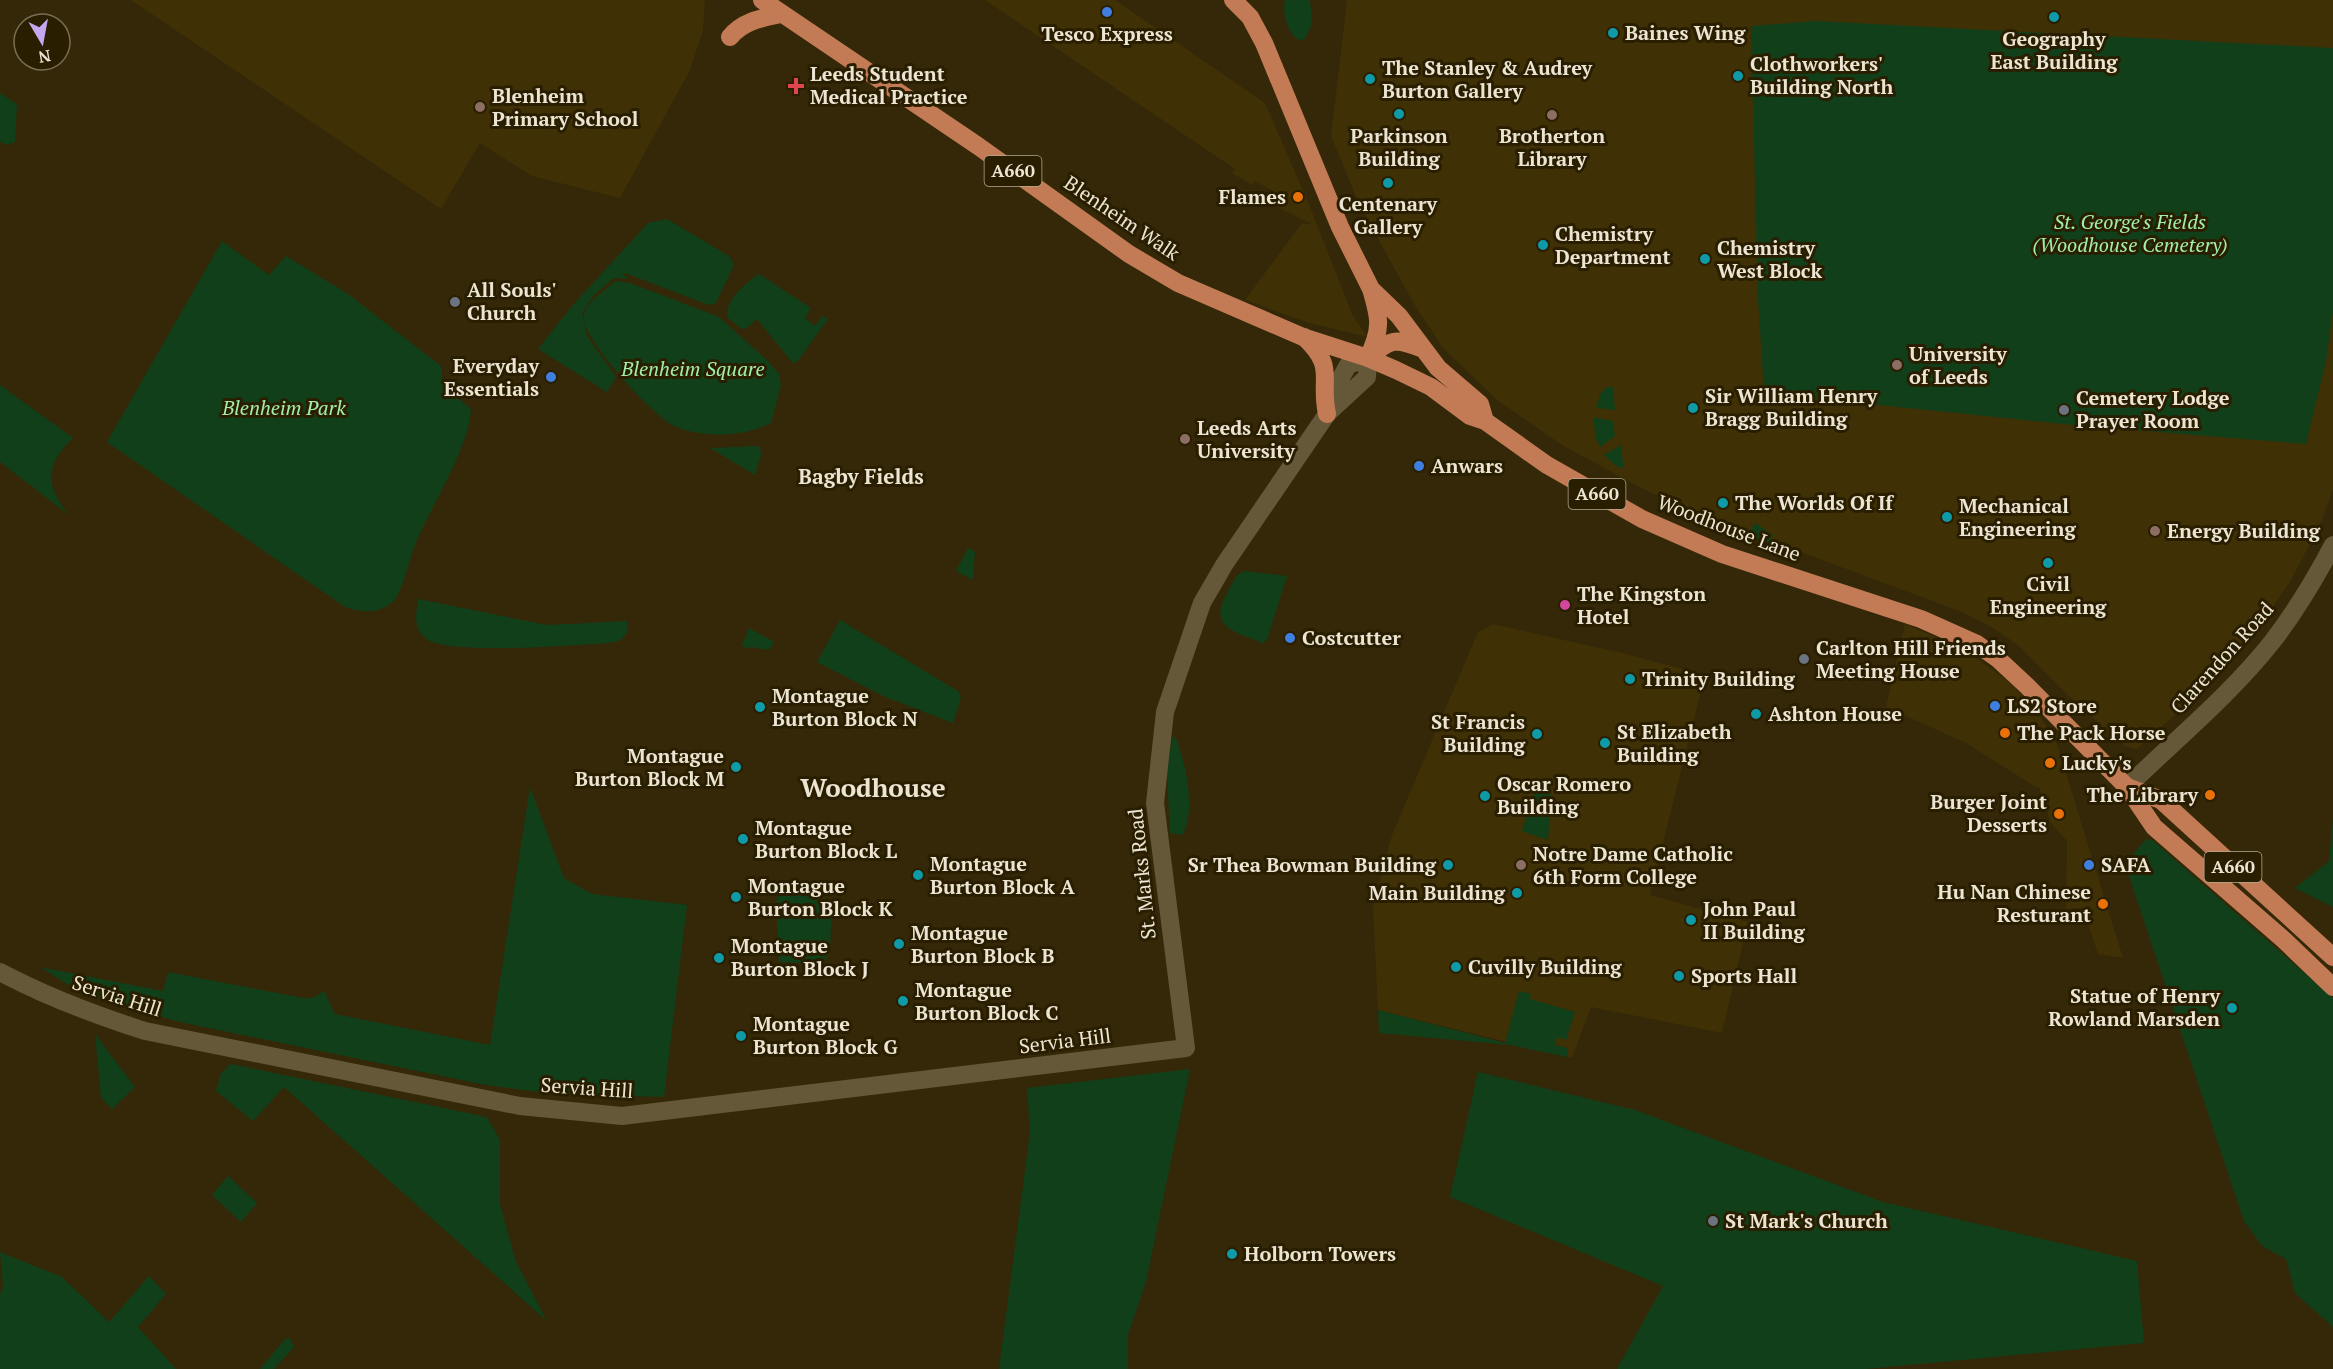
<svg xmlns="http://www.w3.org/2000/svg" width="2333" height="1369" font-family="'PT Serif',serif">
<style>
.built{fill:#3f3006}
.green{fill:#113f1a}
.lines{fill:none;stroke-linecap:round;stroke-linejoin:round}
.tertiary{stroke:#645838;stroke-width:18}
.trunk{stroke:#c27b55;stroke-width:18}
.shop-dot{fill:#3f7fe0;stroke:#2a1e00;stroke-width:2}
.culture-dot{fill:#0f9aa8;stroke:#2a1e00;stroke-width:2}
.health-dot{fill:#e0444e;stroke:#2a1e00;stroke-width:2}
.education-dot{fill:#8d6e63;stroke:#2a1e00;stroke-width:2}
.food-dot{fill:#e8710a;stroke:#2a1e00;stroke-width:2}
.worship-dot{fill:#6b7280;stroke:#2a1e00;stroke-width:2}
.hotel-dot{fill:#d1479c;stroke:#2a1e00;stroke-width:2}
.labels{text-anchor:middle;stroke-width:6;stroke-linejoin:round;paint-order:stroke}
.shield{fill:#2a1e00;stroke:#b2a994;stroke-width:1.5}
.shield-label{font-size:18px;font-weight:bold;fill:#ece5d3}
.poi-label{font-size:20px;font-weight:bold;fill:#ece5d3;stroke:#2a1e00;text-anchor:start}
.street-label{font-size:20px;fill:#ece5d3;stroke:#2a1e00}
.park-label{font-size:20px;font-style:italic;fill:#a2efaa;stroke:#2a1e00}
.neighbourhood-label{font-size:21px;font-weight:bold;fill:#ece5d3;stroke:#2a1e00}
.district-label{font-size:26px;font-weight:bold;fill:#ece5d3;stroke:#2a1e00}
</style>
<rect width="100%" height="100%" fill="#342808"/>
<!-- built -->
<path class="built" d="M131,0H705L703,30L689,72L620,198L532,176L480,143L441,209Z
M985,0H1115L1265,103L1308,202L1353,316L1368,337L1309,323L1245,300L1302,223L1313,225L1266,201L1273,191L1255,181L1252,185L1232,173L1235,169Z
M1347,0H2333V489L2321,523L2291,580L2255,633L2196,696L2137,749L2125,746L2075,702L2019,646L1992,627L1962,612L1704,516L1643,489L1562,445L1497,400L1443,348L1414,304L1359,204L1331,136Z
M1493,624L1622,653L1705,675L1650,895L1748,922L1722,1033L1591,1007L1572,1058L1378,1010L1373,906L1392,835L1478,632Z
M1905,624L1965,650L2010,683L2039,714L2057,744L2123,958L2098,954L2083,908L2066,909L2067,841L2051,823L2039,787H2036L1966,743L1886,707Z"/>
<!-- green -->
<path class="green" d="M1285,0H1310L1312,24L1305,39L1299,40C1287,33 1282,13 1285,0Z
M1816,21L2333,48V311L2326,361L2306,444L2083,426L1764,393L1758,298L1751,26Z
M0,93L17,104L15,142L5,145L0,141Z
M667,219L729,256L734,265L716,303L709,305L622,272L628,279L614,278L594,295L582,313L587,336L616,377L607,392L538,349L572,306L648,223Z
M222,241L269,275L286,256L348,294L441,366L443,385L471,409C468,453 429,507 413,550C409,562 401,595 393,602C377,614 363,613 345,607L107,442Z
M759,274L811,308L805,318L815,326L822,316L828,319L797,362H792L757,319L747,328L742,329L728,318C723,301 747,282 759,274Z
M616,281L630,283L719,317L768,361L779,374L781,385L771,423C744,437 705,438 676,427C656,419 578,336 584,314C588,301 605,290 616,281Z
M0,385L73,438C45,465 45,486 69,515L0,462Z
M1607,387H1613L1615,410L1596,408L1600,394Z
M1593,417L1613,421L1615,436L1600,447L1596,438Z
M1621,445L1624,469L1615,465L1604,455Z
M758,446L762,452L755,475L710,448Z
M1755,523L1773,535L1769,543L1747,535Z
M968,548L975,552L973,580L956,571Z
M1244,571L1287,576L1267,640L1263,643C1236,632 1207,628 1227,593C1232,584 1235,575 1244,571Z
M418,599L547,625L627,621L628,632L619,641L608,643C576,645 445,656 425,638C413,628 416,613 418,599Z
M840,620L958,691L961,698L953,723L883,696L817,662Z
M749,628L774,642L769,650L751,647L747,649L742,645Z
M1172,737L1176,738C1186,767 1196,805 1183,835L1170,833L1167,773Z
M530,787L564,878L592,894L687,905L664,1097L554,1094L486,1085L180,1022L108,1002L75,989L40,967L163,991L168,972L303,998H313L324,991L335,1014L490,1045Z
M1535,791L1551,795L1548,840L1522,831Z
M2333,818V907L2295,888L2329,861Z
M2146,839L2149,841L2151,839L2333,998V1327L2295,1293L2286,1259L2262,1246L2244,1221L2126,867L2127,861Z
M787,880L832,903L830,952L822,964L779,962L776,906L779,884Z
M1519,991L1531,994L1530,999L1575,1012L1566,1040L1557,1037L1555,1045L1568,1048L1567,1057L1510,1045L1379,1033L1378,1010L1505,1043Z
M95,1034L135,1087L112,1109L101,1098Z
M231,1064L487,1117L500,1140V1204L516,1262L547,1321L284,1087L253,1121L216,1091L221,1073Z
M1190,1069L1146,1282L1128,1335V1369H999L1030,1132L1027,1088Z
M1478,1072L1635,1110L1883,1202L2137,1261L2144,1343L1866,1369H1617L1663,1286L1450,1197Z
M228,1176L257,1203L241,1222L212,1195Z
M0,1252L62,1277L109,1322L149,1276L166,1294L138,1327L176,1369H0V1294L3,1287Z
M290,1338L294,1347L274,1369H260L285,1339Z"/>
<g class="lines">
<!-- tertiary -->
<path class="tertiary" d="M2127,787C2175,740 2230,695 2272,642C2296,611 2315,579 2333,545
M0,972C47,997 95,1015 145,1031L520,1106L622,1116L1186,1048L1155,803L1165,712L1202,603L1224,565L1327,414L1367,377L1368,358L1348,365L1330,398L1327,412"/>
<!-- trunk -->
<path class="trunk" d="M762,0L978,146L1129,254L1178,283L1303,337L1368,358L1396,370L1431,387L1470,416L1485,421
M1233,0L1250,17L1264,43L1340,227L1371,289L1399,316L1438,368L1480,404L1485,421L1547,465L1642,519L1722,554L1921,619L1977,644L1998,659L2027,686L2127,787L2154,827L2284,940L2333,987
M730,37C743,21 762,18 781,14
M1304,337C1337,368 1319,377 1327,414
M1370,356C1391,339 1395,338 1421,348
M1368,358C1382,328 1380,319 1371,289
M2127,787L2161,800L2333,957"/>
</g>
<!-- markers -->
<g class="shop-dot">
<circle cx="1107" cy="12" r="6"/>
<circle cx="551" cy="377" r="6"/>
<circle cx="1419" cy="466" r="6"/>
<circle cx="1290" cy="638" r="6"/>
<circle cx="1995" cy="706" r="6"/>
<circle cx="2089" cy="865" r="6"/>
</g>
<g class="culture-dot">
<circle cx="2054" cy="17" r="6"/>
<circle cx="1613" cy="33" r="6"/>
<circle cx="1738" cy="76" r="6"/>
<circle cx="1370" cy="79" r="6"/>
<circle cx="1399" cy="114" r="6"/>
<circle cx="1388" cy="183" r="6"/>
<circle cx="1543" cy="245" r="6"/>
<circle cx="1705" cy="259" r="6"/>
<circle cx="1693" cy="408" r="6"/>
<circle cx="1723" cy="503" r="6"/>
<circle cx="1947" cy="517" r="6"/>
<circle cx="2048" cy="563" r="6"/>
<circle cx="1630" cy="679" r="6"/>
<circle cx="760" cy="707" r="6"/>
<circle cx="1756" cy="714" r="6"/>
<circle cx="1537" cy="734" r="6"/>
<circle cx="1605" cy="743" r="6"/>
<circle cx="736" cy="767" r="6"/>
<circle cx="1485" cy="796" r="6"/>
<circle cx="743" cy="839" r="6"/>
<circle cx="1448" cy="865" r="6"/>
<circle cx="918" cy="875" r="6"/>
<circle cx="1517" cy="893" r="6"/>
<circle cx="736" cy="897" r="6"/>
<circle cx="1691" cy="920" r="6"/>
<circle cx="899" cy="944" r="6"/>
<circle cx="719" cy="958" r="6"/>
<circle cx="1456" cy="967" r="6"/>
<circle cx="1679" cy="976" r="6"/>
<circle cx="903" cy="1001" r="6"/>
<circle cx="2232" cy="1008" r="6"/>
<circle cx="741" cy="1036" r="6"/>
<circle cx="1232" cy="1254" r="6"/>
</g>
<path class="health-dot" d="M793 77h6v6h6v6h-6v6h-6v-6h-6v-6h6z"/>
<g class="education-dot">
<circle cx="480" cy="107" r="6"/>
<circle cx="1552" cy="115" r="6"/>
<circle cx="1897" cy="365" r="6"/>
<circle cx="1185" cy="439" r="6"/>
<circle cx="2155" cy="531" r="6"/>
<circle cx="1521" cy="865" r="6"/>
</g>
<g class="food-dot">
<circle cx="1298" cy="197" r="6"/>
<circle cx="2005" cy="733" r="6"/>
<circle cx="2050" cy="763" r="6"/>
<circle cx="2210" cy="795" r="6"/>
<circle cx="2059" cy="814" r="6"/>
<circle cx="2103" cy="904" r="6"/>
</g>
<g class="worship-dot">
<circle cx="455" cy="302" r="6"/>
<circle cx="2064" cy="410" r="6"/>
<circle cx="1804" cy="659" r="6"/>
<circle cx="1713" cy="1221" r="6"/>
</g>
<circle class="hotel-dot" cx="1565" cy="605" r="6"/>
<g class="labels">
<!-- shield labels -->
<g class="shield">
<rect x="984.5" y="156" width="57" height="30" rx="4.5"/>
<rect x="1568.5" y="479" width="57" height="30" rx="4.5"/>
<rect x="2204.5" y="852" width="57" height="30" rx="4.5"/>
</g>
<g class="shield-label">
<text x="1013" y="177">A660</text>
<text x="1597" y="500">A660</text>
<text x="2233" y="873">A660</text>
</g>
<!-- poi labels -->
<g class="poi-label">
<text x="1625" y="40">Baines Wing</text>
<text x="1107" y="41" text-anchor="middle">Tesco Express</text>
<text x="2054" y="46" text-anchor="middle">Geography<tspan x="2054" dy="23">East Building</tspan></text>
<text x="1750" y="71">Clothworkers'<tspan x="1750" dy="23">Building North</tspan></text>
<text x="1382" y="75">The Stanley &amp; Audrey<tspan x="1382" dy="23">Burton Gallery</tspan></text>
<text x="810" y="81">Leeds Student<tspan x="810" dy="23">Medical Practice</tspan></text>
<text x="492" y="103">Blenheim<tspan x="492" dy="23">Primary School</tspan></text>
<text x="1399" y="143" text-anchor="middle">Parkinson<tspan x="1399" dy="23">Building</tspan></text>
<text x="1552" y="143" text-anchor="middle">Brotherton<tspan x="1552" dy="23">Library</tspan></text>
<text x="1286" y="204" text-anchor="end">Flames</text>
<text x="1388" y="211" text-anchor="middle">Centenary<tspan x="1388" dy="23">Gallery</tspan></text>
<text x="1555" y="241">Chemistry<tspan x="1555" dy="23">Department</tspan></text>
<text x="1717" y="255">Chemistry<tspan x="1717" dy="23">West Block</tspan></text>
<text x="467" y="297">All Souls'<tspan x="467" dy="23">Church</tspan></text>
<text x="1909" y="361">University<tspan x="1909" dy="23">of Leeds</tspan></text>
<text x="539" y="373" text-anchor="end">Everyday<tspan x="539" dy="23">Essentials</tspan></text>
<text x="1705" y="403">Sir William Henry<tspan x="1705" dy="23">Bragg Building</tspan></text>
<text x="2076" y="405">Cemetery Lodge<tspan x="2076" dy="23">Prayer Room</tspan></text>
<text x="1197" y="435">Leeds Arts<tspan x="1197" dy="23">University</tspan></text>
<text x="1431" y="473">Anwars</text>
<text x="1735" y="510">The Worlds Of If</text>
<text x="1959" y="513">Mechanical<tspan x="1959" dy="23">Engineering</tspan></text>
<text x="2167" y="538">Energy Building</text>
<text x="2048" y="591" text-anchor="middle">Civil<tspan x="2048" dy="23">Engineering</tspan></text>
<text x="1577" y="601">The Kingston<tspan x="1577" dy="23">Hotel</tspan></text>
<text x="1302" y="645">Costcutter</text>
<text x="1816" y="655">Carlton Hill Friends<tspan x="1816" dy="23">Meeting House</tspan></text>
<text x="1642" y="686">Trinity Building</text>
<text x="772" y="703">Montague<tspan x="772" dy="23">Burton Block N</tspan></text>
<text x="2007" y="713">LS2 Store</text>
<text x="1768" y="721">Ashton House</text>
<text x="1525" y="729" text-anchor="end">St Francis<tspan x="1525" dy="23">Building</tspan></text>
<text x="1617" y="739">St Elizabeth<tspan x="1617" dy="23">Building</tspan></text>
<text x="2017" y="740">The Pack Horse</text>
<text x="724" y="763" text-anchor="end">Montague<tspan x="724" dy="23">Burton Block M</tspan></text>
<text x="2062" y="770">Lucky's</text>
<text x="1497" y="791">Oscar Romero<tspan x="1497" dy="23">Building</tspan></text>
<text x="2198" y="802" text-anchor="end">The Library</text>
<text x="2047" y="809" text-anchor="end">Burger Joint<tspan x="2047" dy="23">Desserts</tspan></text>
<text x="755" y="835">Montague<tspan x="755" dy="23">Burton Block L</tspan></text>
<text x="1533" y="861">Notre Dame Catholic<tspan x="1533" dy="23">6th Form College</tspan></text>
<text x="930" y="871">Montague<tspan x="930" dy="23">Burton Block A</tspan></text>
<text x="1436" y="872" text-anchor="end">Sr Thea Bowman Building</text>
<text x="2101" y="872">SAFA</text>
<text x="748" y="893">Montague<tspan x="748" dy="23">Burton Block K</tspan></text>
<text x="2091" y="899" text-anchor="end">Hu Nan Chinese<tspan x="2091" dy="23">Resturant</tspan></text>
<text x="1505" y="900" text-anchor="end">Main Building</text>
<text x="1703" y="916">John Paul<tspan x="1703" dy="23">II Building</tspan></text>
<text x="911" y="940">Montague<tspan x="911" dy="23">Burton Block B</tspan></text>
<text x="731" y="953">Montague<tspan x="731" dy="23">Burton Block J</tspan></text>
<text x="1468" y="974">Cuvilly Building</text>
<text x="1691" y="983">Sports Hall</text>
<text x="915" y="997">Montague<tspan x="915" dy="23">Burton Block C</tspan></text>
<text x="2220" y="1003" text-anchor="end">Statue of Henry<tspan x="2220" dy="23">Rowland Marsden</tspan></text>
<text x="753" y="1031">Montague<tspan x="753" dy="23">Burton Block G</tspan></text>
<text x="1725" y="1228">St Mark's Church</text>
<text x="1244" y="1261">Holborn Towers</text>
</g>
<!-- street labels -->
<g class="street-label">
<text transform="translate(1122 218) rotate(34)" y="7">Blenheim Walk</text>
<text transform="translate(1729 528) rotate(21)" y="7">Woodhouse Lane</text>
<text transform="translate(2222 658) rotate(-48)" y="7">Clarendon Road</text>
<text transform="translate(1142 874) rotate(-96)" y="7">St. Marks Road</text>
<text transform="translate(117 996) rotate(18)" y="7">Servia Hill</text>
<text transform="translate(1065 1041) rotate(-7)" y="7">Servia Hill</text>
<text transform="translate(587 1088) rotate(4)" y="7">Servia Hill</text>
</g>
<!-- park labels -->
<g class="park-label">
<text x="2130" y="229">St. George's Fields<tspan x="2130" dy="23">(Woodhouse Cemetery)</tspan></text>
<text x="693" y="376">Blenheim Square</text>
<text x="284" y="415">Blenheim Park</text>
</g>
<!-- neighbourhood labels -->
<g class="neighbourhood-label">
<text x="861" y="484">Bagby Fields</text>
</g>
<!-- district labels -->
<g class="district-label">
<text x="873" y="797">Woodhouse</text>
</g>
</g>
<!-- north arrow -->
<g transform="translate(42 42) rotate(170)"><circle r="28" fill="#2a1e00" stroke="#786e54" stroke-width="1.5"/>
<path d="M0-4.5L10 22L0 15L-10 22Z" fill="#c5a7f1"/>
<text y="-9" font-size="16" font-weight="bold" text-anchor="middle" fill="#ece5d3">N</text>
</g>
</svg>
